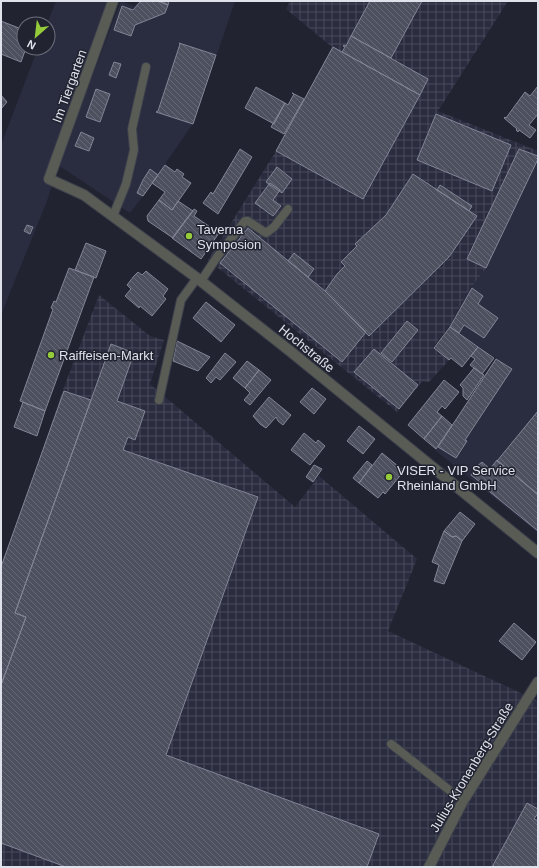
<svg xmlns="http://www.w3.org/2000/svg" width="539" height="868" font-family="Arial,sans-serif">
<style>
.built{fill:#2a2d40}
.industrial{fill:url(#industrial-grid)}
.building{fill:url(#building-back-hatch);stroke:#828596}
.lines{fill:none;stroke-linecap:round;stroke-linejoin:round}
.lane-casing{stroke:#3c3e4b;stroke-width:10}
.street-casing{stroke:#3c3e4b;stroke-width:12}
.lane{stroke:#585c55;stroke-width:8}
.street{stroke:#585c55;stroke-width:10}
.poi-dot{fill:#96cc3a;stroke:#212331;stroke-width:1.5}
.labels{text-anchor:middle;stroke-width:3;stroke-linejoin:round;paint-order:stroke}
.street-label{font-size:13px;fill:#e0e2eb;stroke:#212331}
.poi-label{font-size:13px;fill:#e0e2eb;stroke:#212331;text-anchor:start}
</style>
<defs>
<pattern id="industrial-grid" width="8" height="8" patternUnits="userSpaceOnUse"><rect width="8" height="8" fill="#2a2d40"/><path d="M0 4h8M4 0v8" fill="none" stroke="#494b5c"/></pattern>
<pattern id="building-back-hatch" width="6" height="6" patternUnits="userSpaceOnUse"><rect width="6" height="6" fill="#4d505f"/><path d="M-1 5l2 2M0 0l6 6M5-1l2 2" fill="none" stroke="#666976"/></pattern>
</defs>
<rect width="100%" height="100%" fill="#212331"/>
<!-- built -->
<path class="built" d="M56,1H109L62,156L121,1L134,6L139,1H163L169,3L170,1H235L194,122L143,196L130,213L58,165L47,201L1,315V145L38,48H48V24H47Z
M538,159V533L435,450L496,358L449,327L468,292L486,268Z"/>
<!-- industrial -->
<path class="industrial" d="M290,1H508L438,111L538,151V159L486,268L468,292L449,327L433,347L449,360L429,382H422L397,412L208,260L276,151L332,47L286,9Z
M99,295L150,336L164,340L150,384L295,507L319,476L417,559L388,631L538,701V867H1V565L30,487L64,387Z"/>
<!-- building -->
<path class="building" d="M141,1H158L168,5L165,13L135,25L131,36L114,30L122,6L133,10Z
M158,1H169L168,5Z
M370,1H422L391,58L351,36Z
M1,21L24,30V48H26L21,62L1,54Z
M351,36L428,79L420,95L342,52L345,47L343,46L344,45L346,46Z
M179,43L216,55L193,124L156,112L158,111L180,44Z
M333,47L420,95L363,199L276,151Z
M114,62L121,64L116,78L109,75Z
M538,86V114L529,125L536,130L530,138L519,130L518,132L516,130L517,129L504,118L505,117L506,118L525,92L530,96Z
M256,87L285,103L274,124L245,108Z
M96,89L110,94L100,122L86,117Z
M292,93L304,99L284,134L271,127L285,103L288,105L294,94Z
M1,95L7,102L1,109Z
M436,114L511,145L492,191L417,160Z
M81,132L94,138L89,151L75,146Z
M240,149L252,157L218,214L203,203L211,192L213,194Z
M519,149L538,156V159L486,268L467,259Z
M165,165L175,172L177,169L184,174L182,177L191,183L172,210L159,200L165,192L152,183Z
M277,167L292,179L282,193L266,182Z
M150,169L158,175L143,196L137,193L143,180Z
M413,174L477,216L449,257L369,336L325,291L337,274L345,266L341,262L357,246L355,244L386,215Z
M270,183L280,190L273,200L281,206L273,216L255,203Z
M440,185L472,206L469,211L437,190Z
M159,200L172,210L178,201L193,211L173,238L148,221L147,216Z
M194,209L197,211L194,216L219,233L201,259L172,238Z
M27,225L33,227L30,234L24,231Z
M248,228L325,291L366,332L342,362L220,263Z
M86,243L106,251L96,278L75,270Z
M294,253L314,269L308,277L288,261Z
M69,268L94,277L45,411L20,401L53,309L51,308L54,301L56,302Z
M146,271L168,289L163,296L166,299L152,316L140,306L139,308L125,296L131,289L127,285L134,276L138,272L142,275Z
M472,288L483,296L478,304L498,318L484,338L464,325L459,333L450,327Z
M206,302L235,325L221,342L193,318Z
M407,321L418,330L392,362L381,353Z
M450,327L478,347L462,367L451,358L449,360L434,348Z
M177,341L210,357L198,371L173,361Z
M111,344L134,353L117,401L145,411L135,440L128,437L123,450L258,497L166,755L379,834L367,867H66L1,843V685L26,617L15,613Z
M478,347L494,358L482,374L470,365L475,359L471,356Z
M374,349L418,385L399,409L354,372Z
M225,353L236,362L220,380L216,377L211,383L206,378Z
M496,359L512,369L469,434L465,440L467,441L456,458L438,447Z
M247,361L259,370L245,388L233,378Z
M474,368L484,375L467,400L463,396V388L460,385Z
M259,370L271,380L250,405L244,400L250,393L245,388Z
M444,380L459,392L445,409L442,406L437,412L442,416L424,439L408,425Z
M312,388L326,399L314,414L300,402Z
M64,391L91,400L15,613L26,617L1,685V567Z
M269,397L291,415L283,425L278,421L276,417L266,428L260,424L253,416Z
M23,402L45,411L37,436L14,427Z
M538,411V494L497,461Z
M442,416L452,425L436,449L424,439Z
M359,426L375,439L363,454L347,441Z
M304,433L316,443L318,440L325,446L310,465L291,450Z
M382,453L404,471L385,494L383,492L378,498L359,483Z
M497,460L538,495V531L479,483L480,482L471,475L475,468L482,462L490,469Z
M367,461L372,465L359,483L353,478Z
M314,465L322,469L313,482L306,477Z
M460,512L475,524L462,541L456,536L452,537L444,531Z
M444,531L452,537L456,536L462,541L444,584L434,581L439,565L432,562Z
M514,623L536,642L522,660L499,641Z
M527,803L538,809V813L534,819L538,821V867H492Z"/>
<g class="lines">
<!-- lane casing -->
<g class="lane-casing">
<path id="lane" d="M113,216L126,184L134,150L132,129L146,67
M201,281L217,257L245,221H248L266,233L274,227L288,209
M159,400L181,300L197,278
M391,744L463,801"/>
</g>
<!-- street casing -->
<g class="street-casing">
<path id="street" d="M113,1L49,179L84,195L197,278L290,351L538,553
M429,867L463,801L538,682"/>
</g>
<!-- lane -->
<use href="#lane" class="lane"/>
<!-- street -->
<use href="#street" class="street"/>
</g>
<!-- markers -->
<g class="poi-dot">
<circle cx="189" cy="236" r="4"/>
<circle cx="51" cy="355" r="4"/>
<circle cx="389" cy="477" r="4"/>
</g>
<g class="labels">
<!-- street labels -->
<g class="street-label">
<text transform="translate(69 86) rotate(-70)" y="5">Im Tiergarten</text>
<text transform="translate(307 348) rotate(39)" y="5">Hochstraße</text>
<text transform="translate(471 767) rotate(-59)" y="5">Julius-Kronenberg-Straße</text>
</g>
<!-- poi labels -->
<g class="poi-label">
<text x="197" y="234">Taverna<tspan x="197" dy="15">Symposion</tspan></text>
<text x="59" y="360">Raiffeisen-Markt</text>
<text x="397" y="475">VISER - VIP Service<tspan x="397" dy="15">Rheinland GmbH</tspan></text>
</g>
</g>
<!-- border -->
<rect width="539" height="868" fill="none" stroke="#e0e2eb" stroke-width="4"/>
<!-- north arrow -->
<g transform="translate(36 36) rotate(208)"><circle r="19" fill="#212331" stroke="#6d6f7b"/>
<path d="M0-3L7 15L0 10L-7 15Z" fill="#96cc3a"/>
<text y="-6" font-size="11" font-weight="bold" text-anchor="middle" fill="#e0e2eb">N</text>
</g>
</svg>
